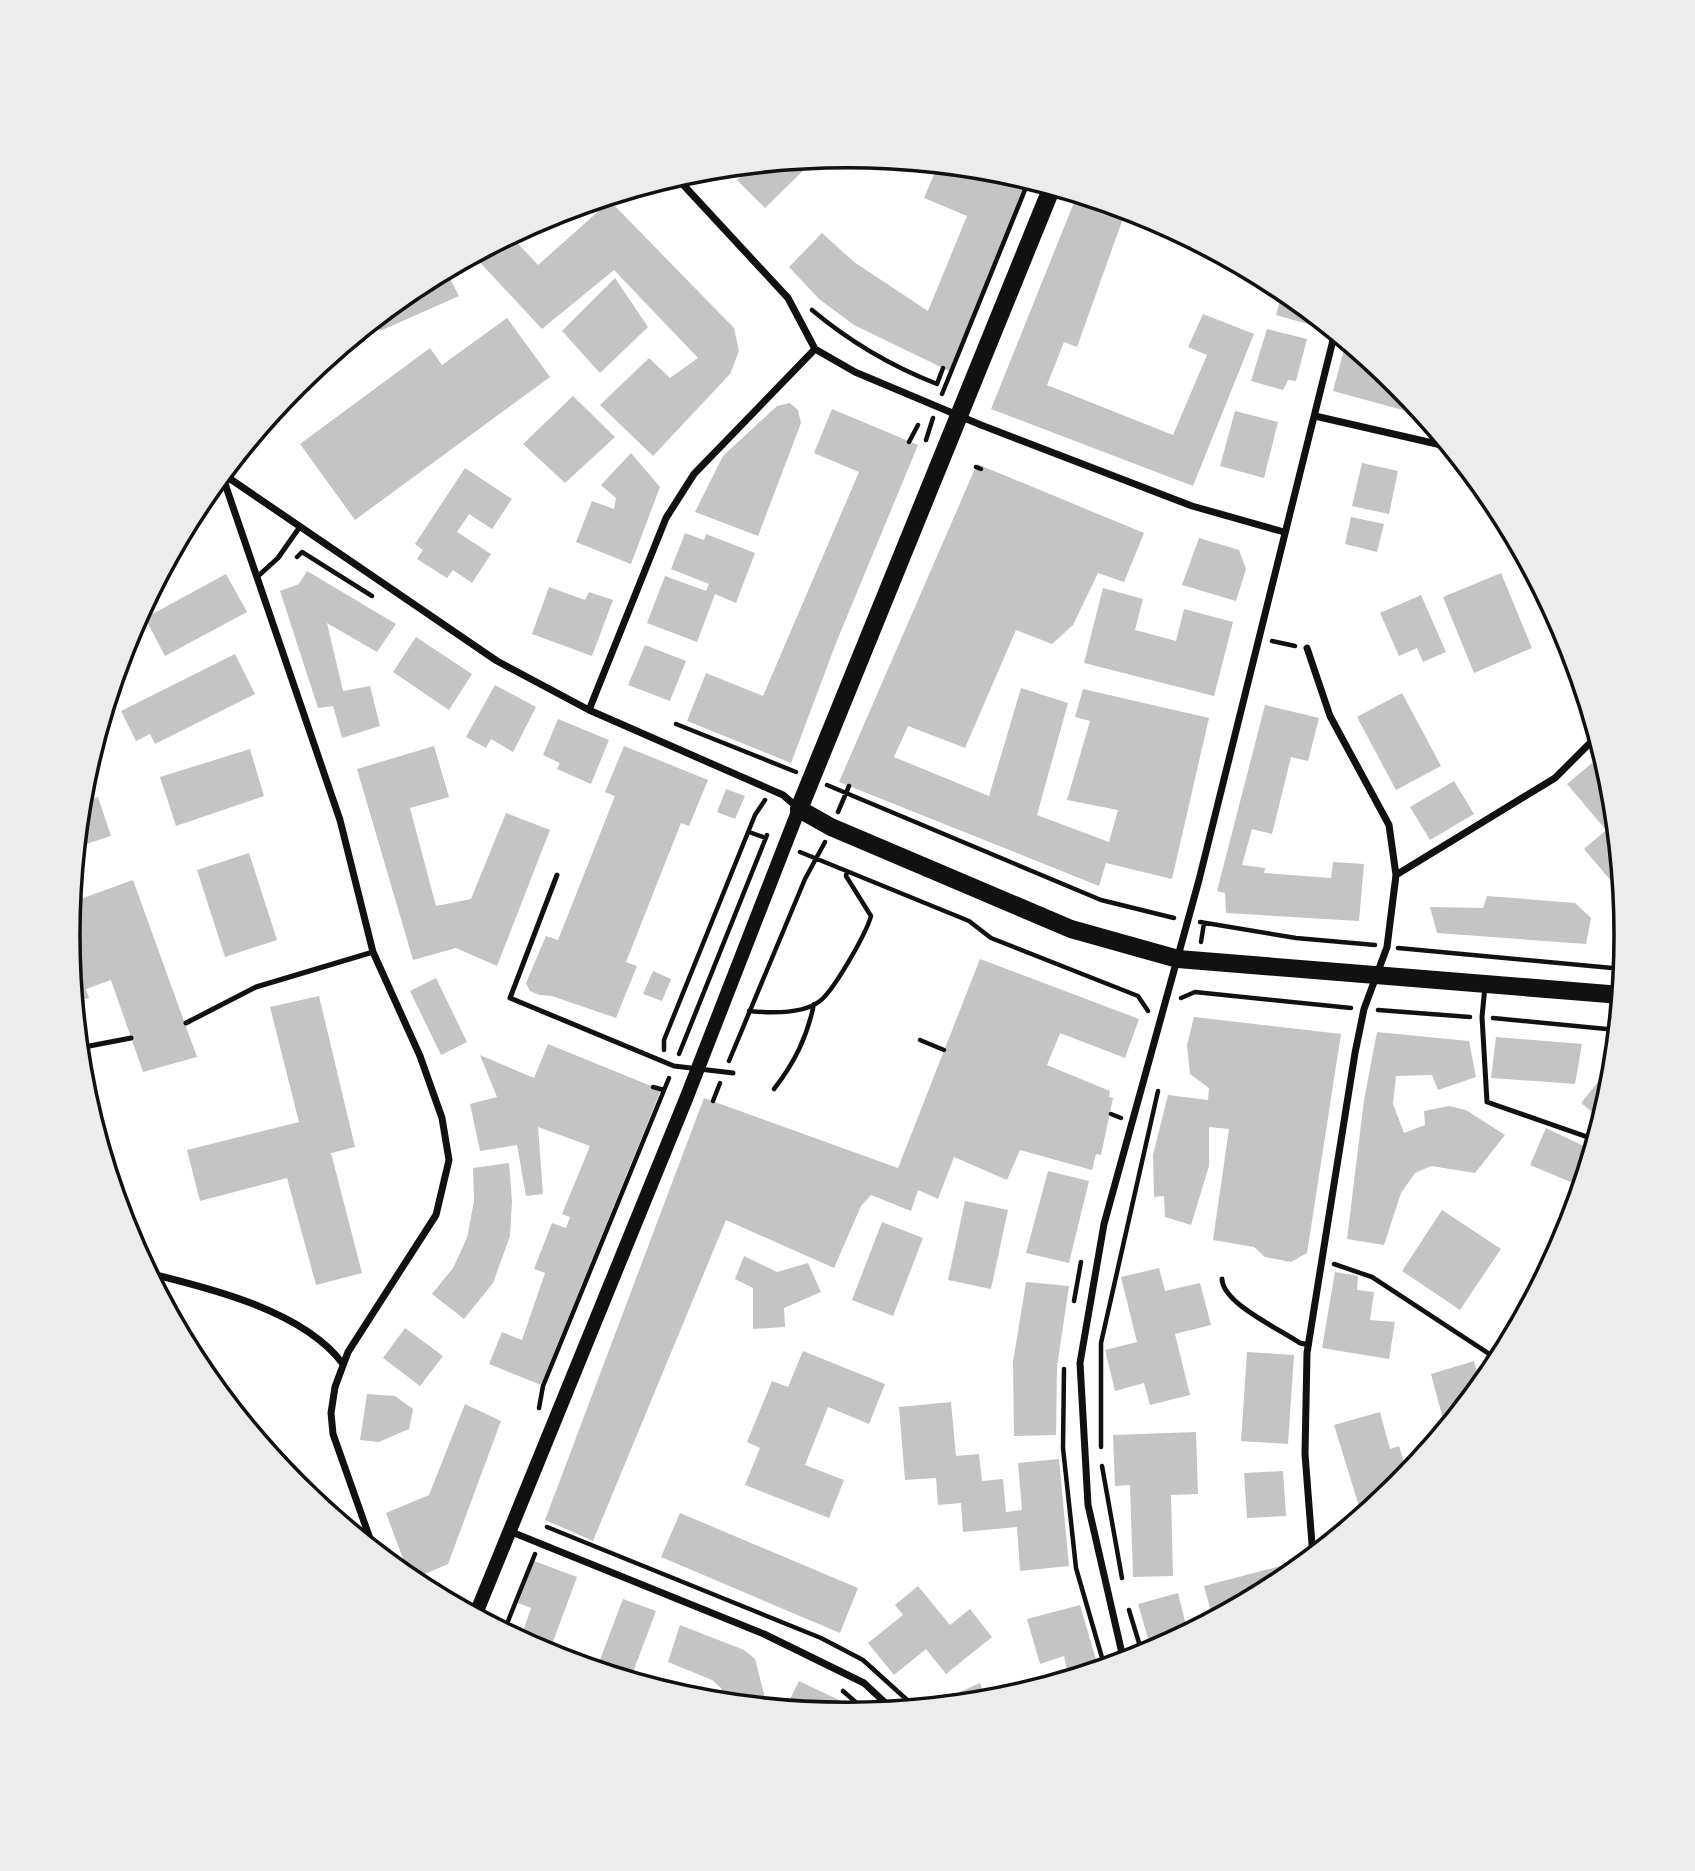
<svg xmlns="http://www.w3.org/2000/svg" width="1695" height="1871" font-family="Inter,sans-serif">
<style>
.building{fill:#c4c4c4}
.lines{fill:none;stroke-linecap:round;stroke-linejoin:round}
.path{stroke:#111;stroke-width:4.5}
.service{stroke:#111;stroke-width:5}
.minor{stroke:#111;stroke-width:7}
.secondary{stroke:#111;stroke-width:14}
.primary{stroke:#111;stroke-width:18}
.rim{fill:none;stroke:#111;stroke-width:3.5}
</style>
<rect width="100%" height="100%" fill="#fff"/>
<!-- building -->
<path class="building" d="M814,160L765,208L737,180L751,166Z
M938,165L990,173L991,170L1000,171L1028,180L949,371L854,325L819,299L789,267L822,233L854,262L928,311L967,216L924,198Z
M1077,195L1126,210L1077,347L1064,342L1047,385L1173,435L1207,355L1188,347L1203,314L1254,334L1193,486L991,409Z
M610,201L734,328L739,351L730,374L653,456L600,405L649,358L670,378L698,358L614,270L542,329L474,256L511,236L538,265Z
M446,271L459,296L380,331L375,320L415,287Z
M615,278L648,327L600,373L562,331Z
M1283,289L1317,318L1315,326L1276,315Z
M507,318L550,377L355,520L300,444L430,348L442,365Z
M1267,329L1307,339L1296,381L1288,380L1283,390L1251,381Z
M1346,342L1399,385L1421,415L1333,391Z
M573,396L615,437L565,483L523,444Z
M790,403L798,410L801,423L758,536L695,512L723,456L777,406Z
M832,409L918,445L836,643L791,763L687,721L706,673L763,696L859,472L814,453Z
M1235,411L1278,422L1264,478L1220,466Z
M631,453L660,487L631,564L576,542L592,501L614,509L616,498L601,485Z
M1362,463L1398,471L1389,514L1352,506Z
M977,464L1144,533L1124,582L1098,573L1073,625L1052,644L1016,630L965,748L908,726L894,757L989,796L1021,688L1068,703L1037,815L1109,842L1118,810L1067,800L1090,721L1075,717L1083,689L1209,718L1172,879L1106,863L1099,886L839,782Z
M465,468L512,499L492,529L469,514L457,532L491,554L472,583L453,570L447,578L417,559L423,550L415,544Z
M1351,517L1384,524L1377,552L1345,544Z
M685,533L704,540L706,534L755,553L736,603L715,594L697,642L647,623L665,576L706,591L709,584L671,569Z
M1199,538L1239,550L1246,569L1236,601L1182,585Z
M307,571L396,624L377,652L327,623L343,691L370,686L380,726L342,738L333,706L318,708L280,591L299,584Z
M1501,573L1532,648L1474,673L1443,597Z
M226,574L247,612L165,656L145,618Z
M549,587L585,600L589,592L613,600L592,656L532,634Z
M1103,588L1143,599L1135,630L1176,641L1184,609L1233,622L1214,696L1084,663Z
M1421,595L1446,652L1423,662L1417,648L1399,656L1380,613Z
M416,637L472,674L449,710L393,672Z
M645,645L686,661L670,701L628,685Z
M235,654L255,694L155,744L150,734L136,741L121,711Z
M495,685L536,707L513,752L491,739L486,748L466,737Z
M1402,693L1441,766L1396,790L1357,717Z
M1265,705L1319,718L1308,761L1291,757L1272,834L1252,829L1242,865L1265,868L1264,873L1331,878L1333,862L1364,864L1359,921L1226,913L1225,893L1217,891Z
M558,719L609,740L591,784L557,769L560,763L543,755Z
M434,746L449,797L410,808L436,906L471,899L506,813L550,830L497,966L456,948L413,960L357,769Z
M624,746L708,780L689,826L681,823L626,962L637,966L616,1018L552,996L539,995L530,991L526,983L546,936L558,940L615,796L605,792Z
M250,749L264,796L176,826L160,777Z
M1598,758L1607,769L1612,784L1623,895L1584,849L1606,830L1567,784Z
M1454,781L1474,814L1430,840L1410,807Z
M726,789L745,796L735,819L717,812Z
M98,797L111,836L77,847L81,802Z
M249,853L277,940L225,957L197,870Z
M133,880L197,1057L143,1072L111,980L86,989L89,998L75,1002L68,936L72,902Z
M1487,896L1575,903L1591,918L1586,944L1437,933L1430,907L1483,908Z
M980,959L1139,1019L1125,1058L1060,1033L1047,1065L1110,1091L1109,1097L1113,1098L1101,1155L1096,1154L1092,1170L1020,1150L1007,1180L954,1157L938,1199L918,1190L911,1211L871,1195L861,1206L834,1268L726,1220L593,1541L545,1520L704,1098L898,1168Z
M653,971L671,979L662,1001L643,994Z
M436,978L467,1042L441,1055L410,991Z
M319,996L355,1147L331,1153L362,1273L316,1285L287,1178L200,1201L187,1150L299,1122L270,1007Z
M1194,1017L1341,1034L1307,1253L1291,1262L1265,1257L1254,1247L1213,1240L1229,1129L1209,1127V1166L1191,1225L1165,1217L1164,1196L1154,1197L1153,1155L1168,1095L1208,1100L1209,1088L1190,1074L1187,1045Z
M1377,1032L1469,1041L1476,1077L1438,1090L1432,1075L1396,1076L1393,1104L1404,1133L1425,1125L1424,1111L1449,1106L1466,1110L1505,1135L1475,1173L1431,1166L1415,1173L1401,1193L1384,1245L1347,1239L1364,1100Z
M1496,1037L1582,1044L1575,1084L1491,1078Z
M548,1044L661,1090L541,1385L489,1364L502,1332L522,1340L545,1273L534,1269L552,1223L566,1228L570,1217L562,1214L590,1146L538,1127L543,1194L526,1196L517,1145L480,1151L470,1104L497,1097L480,1055L534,1078Z
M1603,1076L1612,1083L1602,1120L1581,1103Z
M1546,1128L1590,1149L1573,1183L1530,1165Z
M509,1163L512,1201L510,1236L493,1283L464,1319L432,1294L453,1268L467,1238L474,1201L473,1168Z
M1048,1171L1089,1181L1069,1263L1026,1253Z
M965,1201L1008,1210L991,1289L948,1280Z
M1442,1210L1501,1249L1460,1310L1402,1271Z
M882,1222L923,1238L893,1316L852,1300Z
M744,1256L777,1272L808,1263L821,1292L784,1308L785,1327L753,1329V1288L735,1279Z
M1159,1268L1165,1291L1200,1283L1211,1325L1175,1334L1190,1395L1150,1405L1144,1383L1115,1391L1105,1350L1137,1342L1121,1277Z
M1335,1272L1358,1276L1357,1290L1374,1292L1370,1320L1395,1322L1389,1359L1322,1348Z
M1026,1282L1069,1286L1057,1367L1056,1435L1014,1436L1013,1362Z
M405,1328L443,1356L420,1386L383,1358Z
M803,1351L885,1384L869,1424L828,1407L805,1465L844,1480L829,1518L745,1485L760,1448L747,1442L772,1381L788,1387Z
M1247,1352L1294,1355L1288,1444L1241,1441Z
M1474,1361L1481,1386L1459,1412L1443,1419L1431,1374Z
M367,1394L395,1396L413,1409L409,1429L379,1442L360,1440Z
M951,1402L956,1456L979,1454L982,1481L1003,1479L1006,1512L1022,1510L1018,1463L1059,1459L1069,1566L1020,1571L1017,1527L963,1532L961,1503L938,1505L936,1478L905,1480L899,1407Z
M465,1404L501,1421L448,1564L411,1580L386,1513L429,1495Z
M1380,1412L1390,1449L1399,1446L1408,1475L1362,1516L1334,1425Z
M1196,1432L1198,1494L1171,1495L1173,1576L1133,1577L1130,1485L1115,1486L1113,1435Z
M1283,1471L1286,1516L1247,1518L1244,1473Z
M680,1513L858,1588L840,1633L661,1557Z
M534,1561L577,1577L548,1655L520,1640L531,1608L518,1603Z
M1296,1562L1298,1569L1280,1584L1213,1619L1204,1586Z
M918,1586L950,1625L970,1609L992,1637L946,1674L926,1649L894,1675L868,1643L903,1615L895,1605Z
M1178,1593L1188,1633L1152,1652L1138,1604Z
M623,1599L656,1611L630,1680L596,1670Z
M1080,1605L1099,1670L1069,1679L1064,1656L1040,1664L1027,1619Z
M680,1625L744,1650L755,1659L766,1702L754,1706L725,1703L721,1688L712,1680L668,1662Z
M799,1681L841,1701L855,1714L785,1709Z
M980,1683L986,1701L934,1706L933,1704Z"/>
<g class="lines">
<!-- path -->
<path class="path" d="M812,310C850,342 891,366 937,384L943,368
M942,394L1029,180
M926,440L933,418
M909,442L918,425
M976,467L981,469
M297,557L302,552L372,596
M1272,641L1295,646
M676,724L796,772
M827,785L1101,900L1174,918
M838,812L849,786
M749,832L766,838
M800,852L969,921L991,938L1138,996L1148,1011
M1200,922L1296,938L1375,945
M1201,942L1204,923
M1398,948L1623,969
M1181,998L1195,992L1351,1008
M1378,1010L1470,1017
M749,1011C769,1013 802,1015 820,1001C834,990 866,934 871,916L846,876L847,871
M1493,1018L1617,1030
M920,1040L944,1050
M664,1050V1040L755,815L765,800
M679,1054L767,835
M729,1061L805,879L825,842
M653,1087L664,1090
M774,1089C795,1062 807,1037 814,1004
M713,1101L720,1083
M1111,1114L1121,1118
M1334,1264L1372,1277L1500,1361
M1074,1301L1081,1262
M1064,1369L1063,1448L1076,1568L1105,1668
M539,1408L543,1386L669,1078
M1101,1447V1343L1158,1091
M1102,1466L1122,1578
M547,1527L821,1638L863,1660L916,1708
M1129,1610L1143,1656
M504,1631L535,1554
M843,1691L868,1713"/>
<!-- service -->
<path class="service" d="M727,173L732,168
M257,577L278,558L299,528
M557,875L510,998L674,1066L733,1073
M1485,986L1482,1017L1487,1102L1596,1140
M186,1023L256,987L373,952
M79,1048L131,1038
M1222,1279C1223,1304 1280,1329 1300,1343L1309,1345"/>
<!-- minor -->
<path class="minor" d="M676,177L788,298L815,349L855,372L981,425L1192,506L1284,532
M1315,416L1450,447
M223,474L497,661L589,710L783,795L798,808
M222,475L340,820L373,952L420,1056L442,1118L449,1160L436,1215L348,1352L335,1387L331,1413L333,1434L374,1550
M1307,648L1330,716L1389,825L1396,875L1387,947L1364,1009L1355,1053L1307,1353L1305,1454L1313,1557
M589,710L666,518L694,474L815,349
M1396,875L1555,778L1597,736
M148,1273C210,1288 304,1311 343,1364
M509,1531L764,1634L864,1683L893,1710
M1124,1662L1088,1505L1080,1363L1104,1224L1199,880L1335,332"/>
<!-- secondary -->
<path class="secondary" d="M475,1616L686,1099L799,809"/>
<!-- primary -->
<path class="primary" d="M1052,187L799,809L831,827L1071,929L1178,959L1621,995"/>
</g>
<!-- crop -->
<path d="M0 0H1695V1871H0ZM80 935a767 767 0 1 1 1534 0a767 767 0 1 1-1534 0Z" fill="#ececec" fill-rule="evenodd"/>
<path class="rim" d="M80 935a767 767 0 1 1 1534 0a767 767 0 1 1-1534 0Z"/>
</svg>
